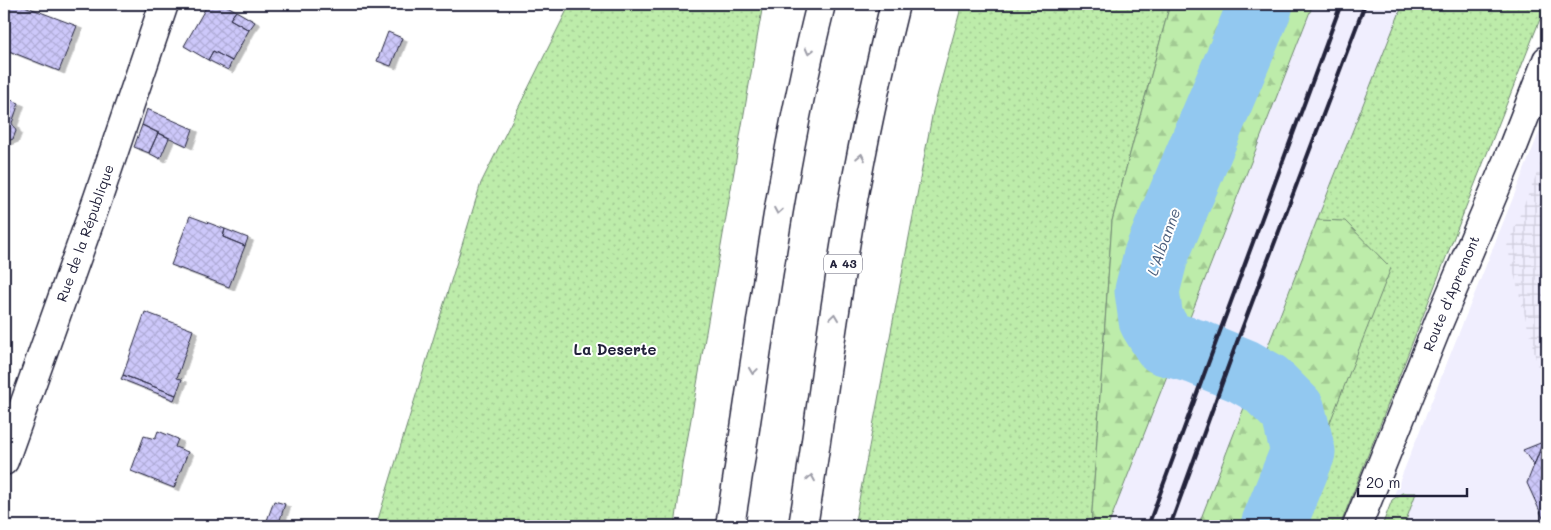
<svg xmlns="http://www.w3.org/2000/svg" width="1551" height="530" font-family="Mali,sans-serif">
<style>
.built{fill:#f0eefe}
.industrial{fill:url(#industrial-grid)}
.grass{fill:url(#grass-dots);stroke:#708772}
.forest{fill:url(#forest-firs);stroke:#708772}
.lines{fill:none;stroke-linecap:round;stroke-linejoin:round}
.river{stroke:#92c8f0;stroke-width:65}
.building{fill:url(#building-cross-hatch);stroke:#22223b;filter:url(#shadow)}
.minor-casing{stroke:#22223b;stroke-width:31}
.major-casing{stroke:#22223b;stroke-width:31}
.highway-casing{stroke:#22223b;stroke-width:31}
.minor{stroke:#fff;stroke-width:28}
.major{stroke:#fff;stroke-width:28}
.highway{stroke:#fff;stroke-width:28}
.rail{stroke:#22223b;stroke-width:4}
.oneway{stroke:#9c9ca7}
.labels{text-anchor:middle;stroke-width:4;stroke-linejoin:round;paint-order:stroke}
.shield{fill:#fff;stroke:#646476;stroke-width:1}
.shield-label{font-size:12px;font-weight:bold;fill:#22223b}
.street-label{font-size:14px;fill:#22223b;stroke:#fff}
.water-label{font-size:15px;font-style:italic;fill:#495c7a;stroke:#fff}
.neighbourhood-label{font-size:15px;font-weight:bold;fill:#22223b;stroke:#fff}
</style>
<defs>
<pattern id="industrial-grid" width="8" height="8" patternUnits="userSpaceOnUse" patternTransform="scale(1.25)"><rect width="8" height="8" fill="#f0eefe"/><path d="M0 4h8M4 0v8" fill="none" stroke="#ceccdb"/></pattern>
<pattern id="grass-dots" width="8" height="8" patternUnits="userSpaceOnUse" patternTransform="scale(1.25)"><rect width="8" height="8" fill="#bdecaa"/><path d="M2 2h.1M6 6h.1" fill="none" stroke="#a2ca93" stroke-width="1.8" stroke-linecap="round"/></pattern>
<pattern id="forest-firs" width="22" height="20" patternUnits="userSpaceOnUse" patternTransform="scale(1.25)"><rect width="22" height="20" fill="#bdecaa"/><path d="M5 1l3.5 6h-7zM16 11l3.5 6h-7z" fill="#a2ca93"/></pattern>
<pattern id="building-cross-hatch" width="8" height="8" patternUnits="userSpaceOnUse" patternTransform="scale(1.25)"><rect width="8" height="8" fill="#cdc8fa"/><path d="M0 0l8 8M0 8l8-8" fill="none" stroke="#b0acd7"/></pattern>
<filter id="shadow"><feDropShadow dx="5.5" dy="3" stdDeviation="0" flood-color="#0004"/></filter>
</defs>
<rect width="100%" height="100%" fill="#fff"/>
<filter id="ink" filterUnits="userSpaceOnUse"><feTurbulence type="fractalNoise" baseFrequency=".02" numOctaves="2"/><feDisplacementMap in="SourceGraphic" scale="10" xChannelSelector="R" yChannelSelector="G"/><feConvolveMatrix kernelMatrix="1 2 1 2 8 2 1 2 1" color-interpolation-filters="sRGB"/></filter>
<g filter="url(#ink)">
<!-- built -->
<path class="built" d="M1313,4H1403L1317,220L1198,526H1108Z
M1547,113V526H1382L1392,500Z"/>
<!-- industrial -->
<path class="industrial" d="M1547,149V370L1538,367L1507,246Z"/>
<!-- grass -->
<path class="grass" d="M570,4H763L683,465L675,526H376L481,183Z
M962,4H1170L1112,221L1091,526H854L933,111Z
M1403,4H1546L1340,526H1289L1390,268L1345,222L1317,220Z
M1402,493H1416L1404,526H1382L1392,500Z"/>
<!-- forest -->
<path class="forest" d="M1170,4H1313L1108,526H1091L1112,221Z
M1317,220L1345,221L1391,268L1289,526H1198Z"/>
<g class="lines">
<!-- river -->
<path class="river" d="M1261,4L1156,255L1147,291L1151,320L1165,343L1197,352L1243,371L1266,384L1293,411L1303,452L1273,526"/>
</g>
<!-- building -->
<path class="building" d="M4,4H19L77,26L59,71L4,49Z
M208,4H224L236,11L230,19L249,30L232,61L213,51L208,60L184,46Z
M236,11L255,22L249,30L230,19Z
M388,32L402,38L391,66L377,61Z
M213,51L232,61L228,70L208,60Z
M4,97L19,103L12,123L16,131L13,139L5,142Z
M147,109L193,129L187,146L142,125Z
M142,125L158,133L149,153L134,147Z
M158,133L169,138L160,159L149,153Z
M190,216L225,229L223,237L245,246L229,287L171,265Z
M225,229L248,238L245,246L223,237Z
M145,312L193,330L177,378L182,379L176,395L123,375Z
M123,375L176,395L174,400L121,379Z
M158,431L178,439L175,447L188,452L174,488L131,471L144,436L155,439Z
M1547,432V520L1543,518L1527,483Z
M1543,442L1534,466L1523,450Z
M274,501L285,504L278,526H265Z"/>
<g class="lines">
<!-- minor casing -->
<g class="minor-casing">
<g id="minor">
<path id="s1" d="M4,461L98,198L164,4"/>
</g>
</g>
<!-- major casing -->
<g class="major-casing">
<g id="major">
<path id="s2" d="M1357,526L1439,322L1511,152L1547,60"/>
</g>
</g>
<!-- highway casing -->
<g class="highway-casing">
<path id="highway" d="M730,526C758,352 778,176 821,4
M803,526C822,410 835,293 857,178C868,119 881,61 895,4"/>
</g>
<!-- minor -->
<use href="#minor" class="minor"/>
<!-- major -->
<use href="#major" class="major"/>
<!-- highway -->
<use href="#highway" class="highway"/>
<!-- rail -->
<path class="rail" d="M1148,526L1341,4
M1170,526L1234,350L1365,4"/>
</g>
<!-- one-way arrows -->
<defs><path id="oneway-chevron" d="M-2-3.5L2.5 0L-2 3.5" fill="none" stroke-width="1.6" stroke-linecap="round" stroke-linejoin="round" transform="scale(1.25)"/></defs>
<g class="oneway">
<use href="#oneway-chevron" transform="translate(809 51) rotate(104)"/>
<use href="#oneway-chevron" transform="translate(861 157) rotate(-79)"/>
<use href="#oneway-chevron" transform="translate(778 211) rotate(100)"/>
<use href="#oneway-chevron" transform="translate(834 317) rotate(-82)"/>
<use href="#oneway-chevron" transform="translate(753 371) rotate(98)"/>
<use href="#oneway-chevron" transform="translate(811 478) rotate(-81)"/>
</g>
</g>
<g class="labels">
<!-- shield labels -->
<rect class="shield" x="824" y="254.5" width="38" height="19" rx="4"/>
<g class="shield-label">
<text x="843" y="268">A 43</text>
</g>
<!-- street labels -->
<g class="street-label">
<text dy="5" stroke="none"><textPath href="#s1" startOffset="242">Rue de la République</textPath></text>
<text dy="5" stroke="none"><textPath href="#s2" startOffset="251">Route d'Apremont</textPath></text>
</g>
<!-- water labels -->
<g class="water-label">
<text transform="translate(1164 242) rotate(-70)" y="5">L'Albanne</text>
</g>
<!-- neighbourhood labels -->
<g class="neighbourhood-label">
<text x="615" y="355">La Deserte</text>
</g>
</g>
<!-- margin -->
<rect width="1551" height="530" fill="none" stroke="#fff" stroke-width="20"/>
<rect x="10" y="10" width="1531" height="510" fill="none" stroke="#22223b" stroke-width="2" filter="url(#ink)"/>
<!-- scale -->
<path d="M1358 488v8h109v-8" fill="none" stroke="#22223b" stroke-width="2.5"/>
<text x="1366" y="488" font-size="15" fill="#22223b" stroke="#ffffff" stroke-width="4" paint-order="stroke">20 m</text>
</svg>
